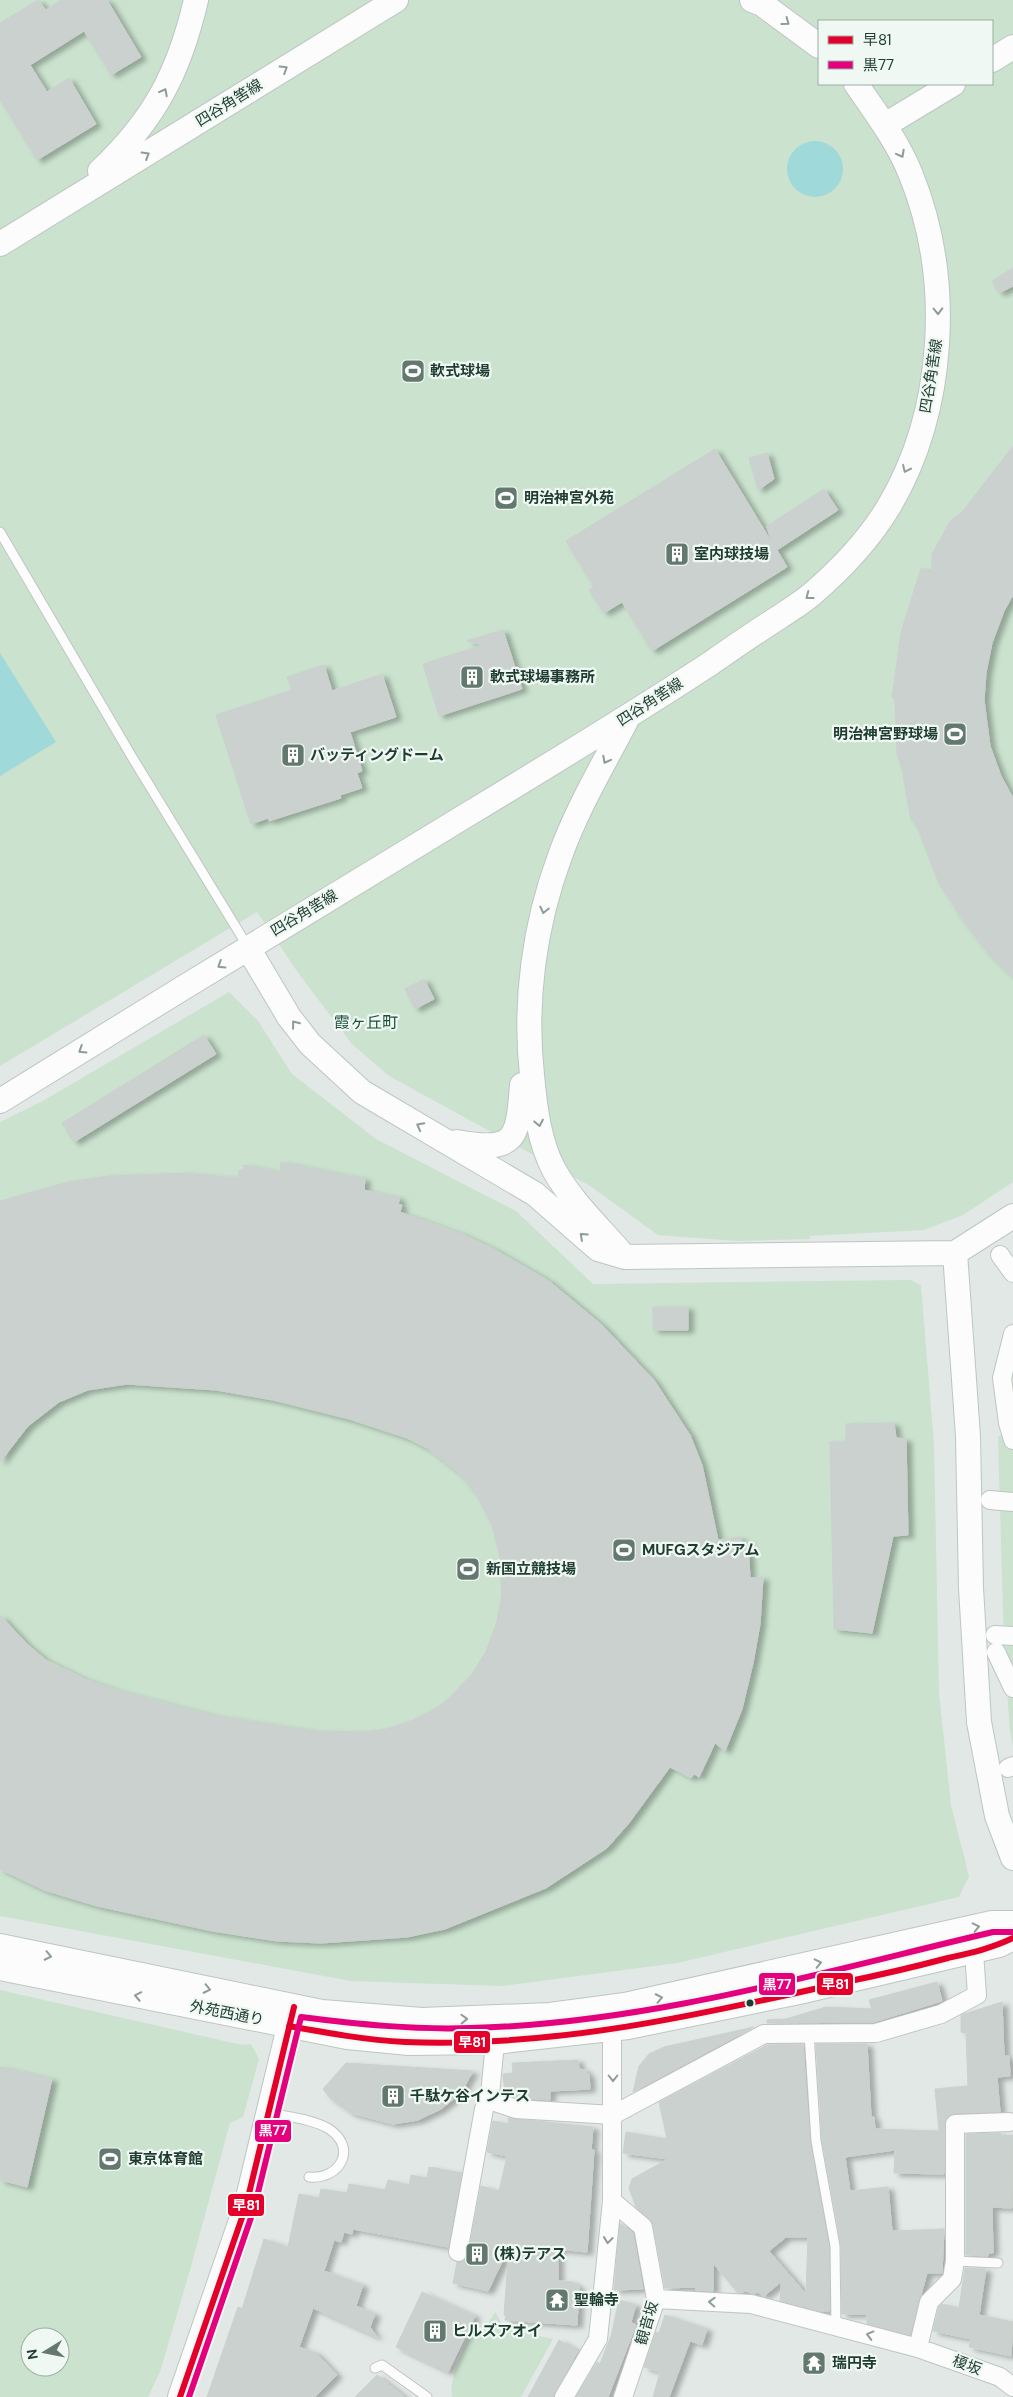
<svg xmlns="http://www.w3.org/2000/svg" width="1013" height="2397" font-family="'DM Sans','Noto Sans JP',sans-serif">
<style>
.green{fill:#cae2ce;fill-rule:evenodd}
.water{fill:#a0d9d9}
.building{fill:#cad1ce;stroke:#cbd1ce;fill-rule:evenodd;filter:url(#shadow)}
.lines{fill:none;stroke-linecap:round;stroke-linejoin:round}
.lane-casing{stroke:#bfc5c2;stroke-width:11}
.street-casing{stroke:#bfc5c2;stroke-width:20}
.secondary-casing{stroke:#bdc6c2;stroke-width:26}
.lane{stroke:#fbfcfb;stroke-width:9}
.street{stroke:#fbfcfb;stroke-width:18}
.secondary{stroke:#fbfcfb;stroke-width:24}
.bus-1-casing{stroke:#eff8f2;stroke-width:10}
.bus-2-casing{stroke:#eff8f2;stroke-width:10}
.bus-1{stroke:#e4002b;stroke-width:6}
.bus-2{stroke:#e5007d;stroke-width:6}
.oneway{stroke:#8d9c96}
.bus-dot{fill:#1f3c30;stroke:#eff8f2;stroke-width:2}
.labels{text-anchor:middle;stroke-width:4.5;stroke-linejoin:round;paint-order:stroke}
.street-label{font-size:15px;fill:#1f3c30;stroke:#eff8f2}
.poi-label{font-size:15px;font-weight:bold;fill:#1f3c30;stroke:#eff8f2;text-anchor:start}
.neighbourhood-label{font-size:16px;fill:#1a4f3b;stroke:#eff8f2}
.line-badge{stroke:#eff8f2;stroke-width:2}
.badge-label{font-size:14px;text-anchor:middle;font-weight:bold;fill:#fff}
</style>
<defs>
<filter id="shadow"><feDropShadow dx="5.5" dy="3" stdDeviation="2.5" flood-color="#0004"/></filter>
</defs>
<rect width="100%" height="100%" fill="#e2e8e5"/>
<!-- green -->
<path class="green" d="M0,0H1013V1182L963,1215L924,1230L810,1236V1239L737,1241L658,1235L590,1186L389,1076L352,1044L299,974L257,912L0,1066ZM819,21H992V84H819Z
M229,992L258,1021L292,1074L376,1139L516,1211L593,1284L910,1280L921,1285L934,1445L939,1693L951,1805L969,1876L959,1897L677,1963L502,1986L351,1981L0,1916V1122L41,1102Z
M1013,1428V1746L1010,1732L1004,1647L998,1437Z
M0,1990L242,2045L251,2044L259,2059L243,2117L230,2123L190,2270L160,2372L148,2397H0ZM30,2337H60V2367H30Z
M495,2312L505,2329L553,2339L521,2397H452C448,2378 466,2345 473,2327L482,2331L486,2327Z"/>
<!-- water -->
<path class="water" d="M787 169a28 28 0 1 1 56 0a28 28 0 1 1-56 0Z
M0,653L56,742L0,776Z"/>
<!-- building -->
<path class="building" d="M38,0L46,10L61,0H107L141,57L111,75L84,31L30,65L47,92L69,78L96,124L37,160L0,99V23Z
M1013,268V286L999,293L992,281Z
M1013,446V595L1004,611L992,643L986,673L984,700L990,746L1001,776L1013,798V977L988,953L961,918L938,881L914,819L911,820L902,769L897,754L895,699L892,698L901,632L921,568L932,573V554L951,520L962,512Z
M715,449L771,541L767,526L824,489L838,510L777,550L787,567L652,651L622,602L604,613L589,590L594,587L566,541Z
M767,453L774,479L758,490L749,458Z
M503,630L522,689L439,716L423,664L483,645L467,641Z
M324,665L332,691L382,674L396,717L350,732L362,771L357,773L362,788L340,795L341,798L269,821L268,818L251,824L216,715L292,690L287,677Z
M424,979L434,999L415,1009L405,989Z
M204,1035L216,1054L74,1142L62,1123Z
M281,1162L365,1179L364,1190L400,1198L398,1204L402,1205L400,1212L462,1234L494,1249L549,1281L602,1325L654,1380L690,1435L702,1465L718,1540L740,1537L742,1543L748,1542L750,1578L763,1577L760,1624L753,1663L742,1709L725,1751L715,1743L699,1777L694,1774L691,1778L670,1767L629,1823L607,1848L546,1888L445,1929L407,1937L321,1943L277,1941L212,1931L97,1906L44,1890L0,1869V1615L27,1644L46,1660L83,1678L116,1690L216,1716L316,1731L366,1732L386,1729L413,1720L441,1705L453,1694L472,1674L486,1651L497,1622L502,1594L500,1557L492,1525L476,1494L460,1474L427,1448L407,1438L349,1419L273,1400L216,1390L127,1384L88,1390L59,1402L28,1426L0,1462V1201L68,1182L107,1176L187,1173L238,1178L239,1170L243,1171L244,1165L280,1172Z
M653,1307H688V1330H653Z
M894,1423L896,1438L906,1439L908,1535L893,1536L872,1633L834,1629L830,1442L846,1441V1424Z
M937,1982L942,2001L874,2022L767,2023V2020L786,2019L826,2007L872,2009L869,2000Z
M1002,2002L1004,2056H1009L1010,2076L997,2077L1000,2112L955,2113L946,2118L944,2174L894,2173L895,2150L845,2157L850,2191L888,2187L892,2231L944,2229L942,2273H927L910,2335L867,2324V2314H842L841,2245L822,2140L816,2044H867L871,2117H874L875,2129L939,2131L935,2089L968,2086L966,2033L961,2032V2015Z
M754,2027L633,2092L639,2066L649,2054L664,2047Z
M803,2044L810,2142L829,2247L830,2311H819L780,2301L781,2282L764,2296L757,2292L754,2294L746,2291L738,2293L713,2263V2291L696,2290V2287L665,2288L653,2224L636,2207L629,2188L632,2179L668,2159L623,2153L626,2132L667,2139L659,2102L767,2045ZM786,2237H808L806,2294L769,2251Z
M578,2060L579,2069L586,2070V2074H589L590,2089L550,2091V2100L518,2098L505,2094L503,2074L513,2073L512,2063Z
M346,2063L473,2071L461,2093L441,2109L418,2120L393,2124L351,2113L330,2098L323,2089Z
M0,2067L52,2079L27,2187L0,2180Z
M508,2118L593,2127L591,2150H594L587,2252L558,2249V2281L574,2282L573,2284L579,2286L577,2325L505,2320L506,2315H504L509,2247L488,2291L453,2283L457,2262L466,2259L468,2254L481,2186L499,2191L507,2156L487,2152L493,2121L509,2124Z
M1001,2133V2136L1013,2135L1012,2208L992,2207L993,2253H988V2256L966,2255V2134Z
M429,2167L462,2173L448,2247L353,2229L352,2234L344,2232L341,2242L334,2240L324,2271L363,2285L356,2306L375,2314L370,2327L377,2337L313,2308L299,2347L316,2353L337,2375L315,2397H207L238,2307L242,2309L264,2239L288,2247L299,2194L319,2198L321,2189L347,2193L349,2184L385,2190L388,2180L409,2185L411,2175L427,2178Z
M620,2223L633,2233L643,2289L614,2290Z
M965,2268L986,2269L979,2315L1013,2322L1011,2356L969,2347L971,2339L933,2331L939,2307L942,2304L959,2308Z
M422,2292L475,2316L448,2372L396,2347Z
M619,2300L636,2305L631,2322L636,2325L608,2397H576L597,2362L600,2364L611,2336Z
M665,2315L707,2329L702,2345L690,2341L669,2397H653L660,2372L644,2367L656,2332L659,2333Z
M559,2340L578,2351L553,2397H528Z
M377,2375L405,2397H355Z"/>
<g class="lines">
<!-- lane casing -->
<g class="lane-casing">
<path id="lane" d="M0,532L132,757L248,947
M809,2034L816,2141L835,2246L836,2326
M269,2113C288,2117 313,2119 329,2129C358,2148 340,2180 309,2177
M955,2261L998,2263
M375,2368L382,2365L427,2397"/>
</g>
<!-- street casing -->
<g class="street-casing">
<path id="street" d="M1000,1255L1013,1273
M1013,1334L1002,1378L1008,1423L1013,1440
M990,1500L1013,1502
M995,1635L1013,1636
M996,1652L1013,1688
M1008,1768L1013,1766
M490,2095L495,2102L516,2109L613,2115L764,2034L876,2033L941,2014L977,1995L974,1952
M612,2201L643,2227L656,2299L623,2397
M458,2252L484,2109L490,2095L495,2042
M656,2299L751,2304L918,2348L1000,2377L1013,2387
M918,2348L929,2302L952,2279L955,2261V2124L1009,2122
M564,2397L598,2339L612,2201V2018"/>
</g>
<!-- secondary casing -->
<g class="secondary-casing">
<path id="secondary" d="M752,0L762,4L819,46
M992,60L1013,47
M885,125L953,84
M100,171C154,120 179,73 196,0
M0,244L396,0
M248,948L289,1017L310,1044L362,1092L535,1194L598,1249L625,1257L955,1253L1013,1216
M0,1101C156,1004 313,908 470,813C551,764 632,715 711,663C734,647 757,631 781,616C791,609 803,602 812,594C840,570 869,539 888,508C946,411 953,279 911,175C898,142 876,113 856,84
M457,1142C516,1153 518,1139 522,1085
M955,1253L968,1436L971,1588L979,1722L997,1816L1013,1858
M623,1255C600,1228 572,1202 554,1170C539,1142 535,1107 532,1075C524,1002 534,926 560,856C577,808 605,762 628,717
M0,1946L322,2012L422,2020L550,2015L625,2005L992,1923H1013
M0,1968L347,2037L409,2043L495,2042L628,2027L799,1992L999,1945L1013,1938
M180,2397L246,2206L293,2010"/>
</g>
<!-- lane -->
<use href="#lane" class="lane"/>
<!-- street -->
<use href="#street" class="street"/>
<!-- secondary -->
<use href="#secondary" class="secondary"/>
<!-- bus-1 casing -->
<g class="bus-1-casing">
<path id="bus-1" d="M289,2026C327,2033 366,2040 405,2042C553,2048 701,2015 845,1982C880,1975 914,1967 948,1958C970,1953 993,1948 1013,1938
M180,2397L246,2206L294,2007"/>
</g>
<!-- bus-2 casing -->
<g class="bus-2-casing">
<path id="bus-2" d="M189,2397L254,2209L301,2017C357,2024 413,2030 470,2028C647,2024 822,1972 993,1932H1013"/>
</g>
<!-- bus-1 -->
<use href="#bus-1" class="bus-1"/>
<!-- bus-2 -->
<use href="#bus-2" class="bus-2"/>
</g>
<!-- one-way arrows -->
<defs><path id="oneway-chevron" d="M-2-3.5L2.5 0L-2 3.5" fill="none" stroke-width="1.6" stroke-linecap="round" stroke-linejoin="round" transform="scale(1.25)"/></defs>
<g class="oneway">
<use href="#oneway-chevron" transform="translate(786 22) rotate(36)"/>
<use href="#oneway-chevron" transform="translate(284 69) rotate(-32)"/>
<use href="#oneway-chevron" transform="translate(164 92) rotate(-62)"/>
<use href="#oneway-chevron" transform="translate(901 154) rotate(62)"/>
<use href="#oneway-chevron" transform="translate(146 155) rotate(-31)"/>
<use href="#oneway-chevron" transform="translate(938 311) rotate(89)"/>
<use href="#oneway-chevron" transform="translate(906 469) rotate(115)"/>
<use href="#oneway-chevron" transform="translate(809 596) rotate(142)"/>
<use href="#oneway-chevron" transform="translate(606 760) rotate(118)"/>
<use href="#oneway-chevron" transform="translate(544 910) rotate(103)"/>
<use href="#oneway-chevron" transform="translate(221 965) rotate(148)"/>
<use href="#oneway-chevron" transform="translate(295 1024) rotate(-128)"/>
<use href="#oneway-chevron" transform="translate(82 1050) rotate(148)"/>
<use href="#oneway-chevron" transform="translate(539 1123) rotate(79)"/>
<use href="#oneway-chevron" transform="translate(420 1126) rotate(-152)"/>
<use href="#oneway-chevron" transform="translate(583 1236) rotate(-138)"/>
<use href="#oneway-chevron" transform="translate(976 1927) rotate(-13)"/>
<use href="#oneway-chevron" transform="translate(48 1956) rotate(12)"/>
<use href="#oneway-chevron" transform="translate(818 1963) rotate(-13)"/>
<use href="#oneway-chevron" transform="translate(207 1989) rotate(12)"/>
<use href="#oneway-chevron" transform="translate(138 1996) rotate(-169)"/>
<use href="#oneway-chevron" transform="translate(659 1998) rotate(-12)"/>
<use href="#oneway-chevron" transform="translate(464 2019) rotate(-2)"/>
<use href="#oneway-chevron" transform="translate(613 2078) rotate(90)"/>
<use href="#oneway-chevron" transform="translate(608 2240) rotate(96)"/>
<use href="#oneway-chevron" transform="translate(712 2302) rotate(-177)"/>
<use href="#oneway-chevron" transform="translate(870 2335) rotate(-165)"/>
</g>
<!-- icons -->
<defs>
<g id="stadium-square" transform="scale(1.25)"><rect x="-9" y="-9" width="18" height="18" rx="4" fill="#63786f" stroke="#eff8f2"/><path d="M0-5a6.5 5 0 1 0 0 10a6.5 5 0 1 0 0-10ZM-3.5-1.8h7v3.6h-7Z" fill="#fff"/></g>
<g id="building-square" transform="scale(1.25)"><rect x="-9" y="-9" width="18" height="18" rx="4" fill="#63786f" stroke="#eff8f2"/><path d="M-4-6H4V6H1V3H-1V6H-4ZM-2.5-4.3h1.7v1.8h-1.7ZM.8-4.3h1.7v1.8H.8ZM-2.5-1h1.7V.8h-1.7ZM.8-1h1.7V.8H.8Z" fill="#fff"/></g>
<g id="temple-square" transform="scale(1.25)"><rect x="-9" y="-9" width="18" height="18" rx="4" fill="#63786f" stroke="#eff8f2"/><path d="M0-6L5-2H3V0L6.5 2.5H4V6H1.5V3h-3V6H-4V2.5H-6.5L-3 0V-2H-5Z" fill="#fff"/></g>
</defs>
<g fill-rule="evenodd">
<use href="#stadium-square" x="413" y="371"/>
<use href="#stadium-square" x="506" y="498"/>
<use href="#building-square" x="677" y="554"/>
<use href="#building-square" x="472" y="677"/>
<use href="#stadium-square" x="955" y="734"/>
<use href="#building-square" x="293" y="755"/>
<use href="#stadium-square" x="624" y="1550"/>
<use href="#stadium-square" x="468" y="1569"/>
<use href="#building-square" x="393" y="2096"/>
<use href="#stadium-square" x="110" y="2159"/>
<use href="#building-square" x="477" y="2254"/>
<use href="#temple-square" x="557" y="2300"/>
<use href="#building-square" x="435" y="2331"/>
<use href="#temple-square" x="814" y="2363"/>
</g>
<!-- markers -->
<circle class="bus-dot" cx="750" cy="2003" r="4.5"/>
<g class="labels">
<!-- street labels -->
<g class="street-label">
<text transform="translate(229 103) rotate(-32)" y="5">四谷角筈線</text>
<text transform="translate(931 376) rotate(-81)" y="5">四谷角筈線</text>
<text transform="translate(650 702) rotate(-33)" y="5">四谷角筈線</text>
<text transform="translate(304 913) rotate(-31)" y="5">四谷角筈線</text>
<text transform="translate(227 2013) rotate(11)" y="5">外苑西通り</text>
<text transform="translate(647 2323) rotate(-74)" y="5">観音坂</text>
<text transform="translate(967 2365) rotate(20)" y="5">榎坂</text>
</g>
<!-- poi labels -->
<g class="poi-label">
<text x="430" y="376">軟式球場</text>
<text x="524" y="503">明治神宮外苑</text>
<text x="694" y="559">室内球技場</text>
<text x="490" y="682">軟式球場事務所</text>
<text x="938" y="739" text-anchor="end">明治神宮野球場</text>
<text x="310" y="760">バッティングドーム</text>
<text x="642" y="1555">MUFGスタジアム</text>
<text x="486" y="1574">新国立競技場</text>
<text x="410" y="2101">千駄ケ谷インテス</text>
<text x="128" y="2164">東京体育館</text>
<text x="494" y="2259">(株)テアス</text>
<text x="574" y="2305">聖輪寺</text>
<text x="452" y="2336">ヒルズアオイ</text>
<text x="832" y="2368">瑞円寺</text>
</g>
<!-- neighbourhood labels -->
<g class="neighbourhood-label">
<text x="366" y="1028">霞ヶ丘町</text>
</g>
</g>
<g class="line-badge">
<rect x="758" y="1972" width="38" height="24" rx="5" fill="#e5007d"/>
<rect x="816" y="1972" width="38" height="24" rx="5" fill="#e4002b"/>
<rect x="453" y="2030" width="38" height="24" rx="5" fill="#e4002b"/>
<rect x="254" y="2119" width="38" height="24" rx="5" fill="#e5007d"/>
<rect x="227" y="2193" width="38" height="24" rx="5" fill="#e4002b"/>
</g>
<g class="badge-label">
<text x="777" y="1989">黒77</text>
<text x="835" y="1989">早81</text>
<text x="472" y="2047">早81</text>
<text x="273" y="2135">黒77</text>
<text x="246" y="2210">早81</text>
</g>
<!-- legend -->
<rect x="818" y="20" width="175" height="65" fill="#eff8f2" stroke="#9cada4"/>
<rect x="828" y="36" width="25" height="8" fill="#e4002b" stroke="#9cada4"/>
<text x="863" y="45" font-size="15" fill="#1f3c30">早81</text>
<rect x="828" y="61" width="25" height="8" fill="#e5007d" stroke="#9cada4"/>
<text x="863" y="70" font-size="15" fill="#1f3c30">黒77</text>
<!-- north arrow -->
<g transform="translate(45 2352) rotate(260)"><circle r="24" fill="#eff8f2" stroke="#9cada4"/>
<path d="M0-4L9 19L0 12L-9 19Z" fill="#63786f"/>
<text y="-8" font-size="14" font-weight="bold" text-anchor="middle" fill="#1f3c30">N</text>
</g>
</svg>
